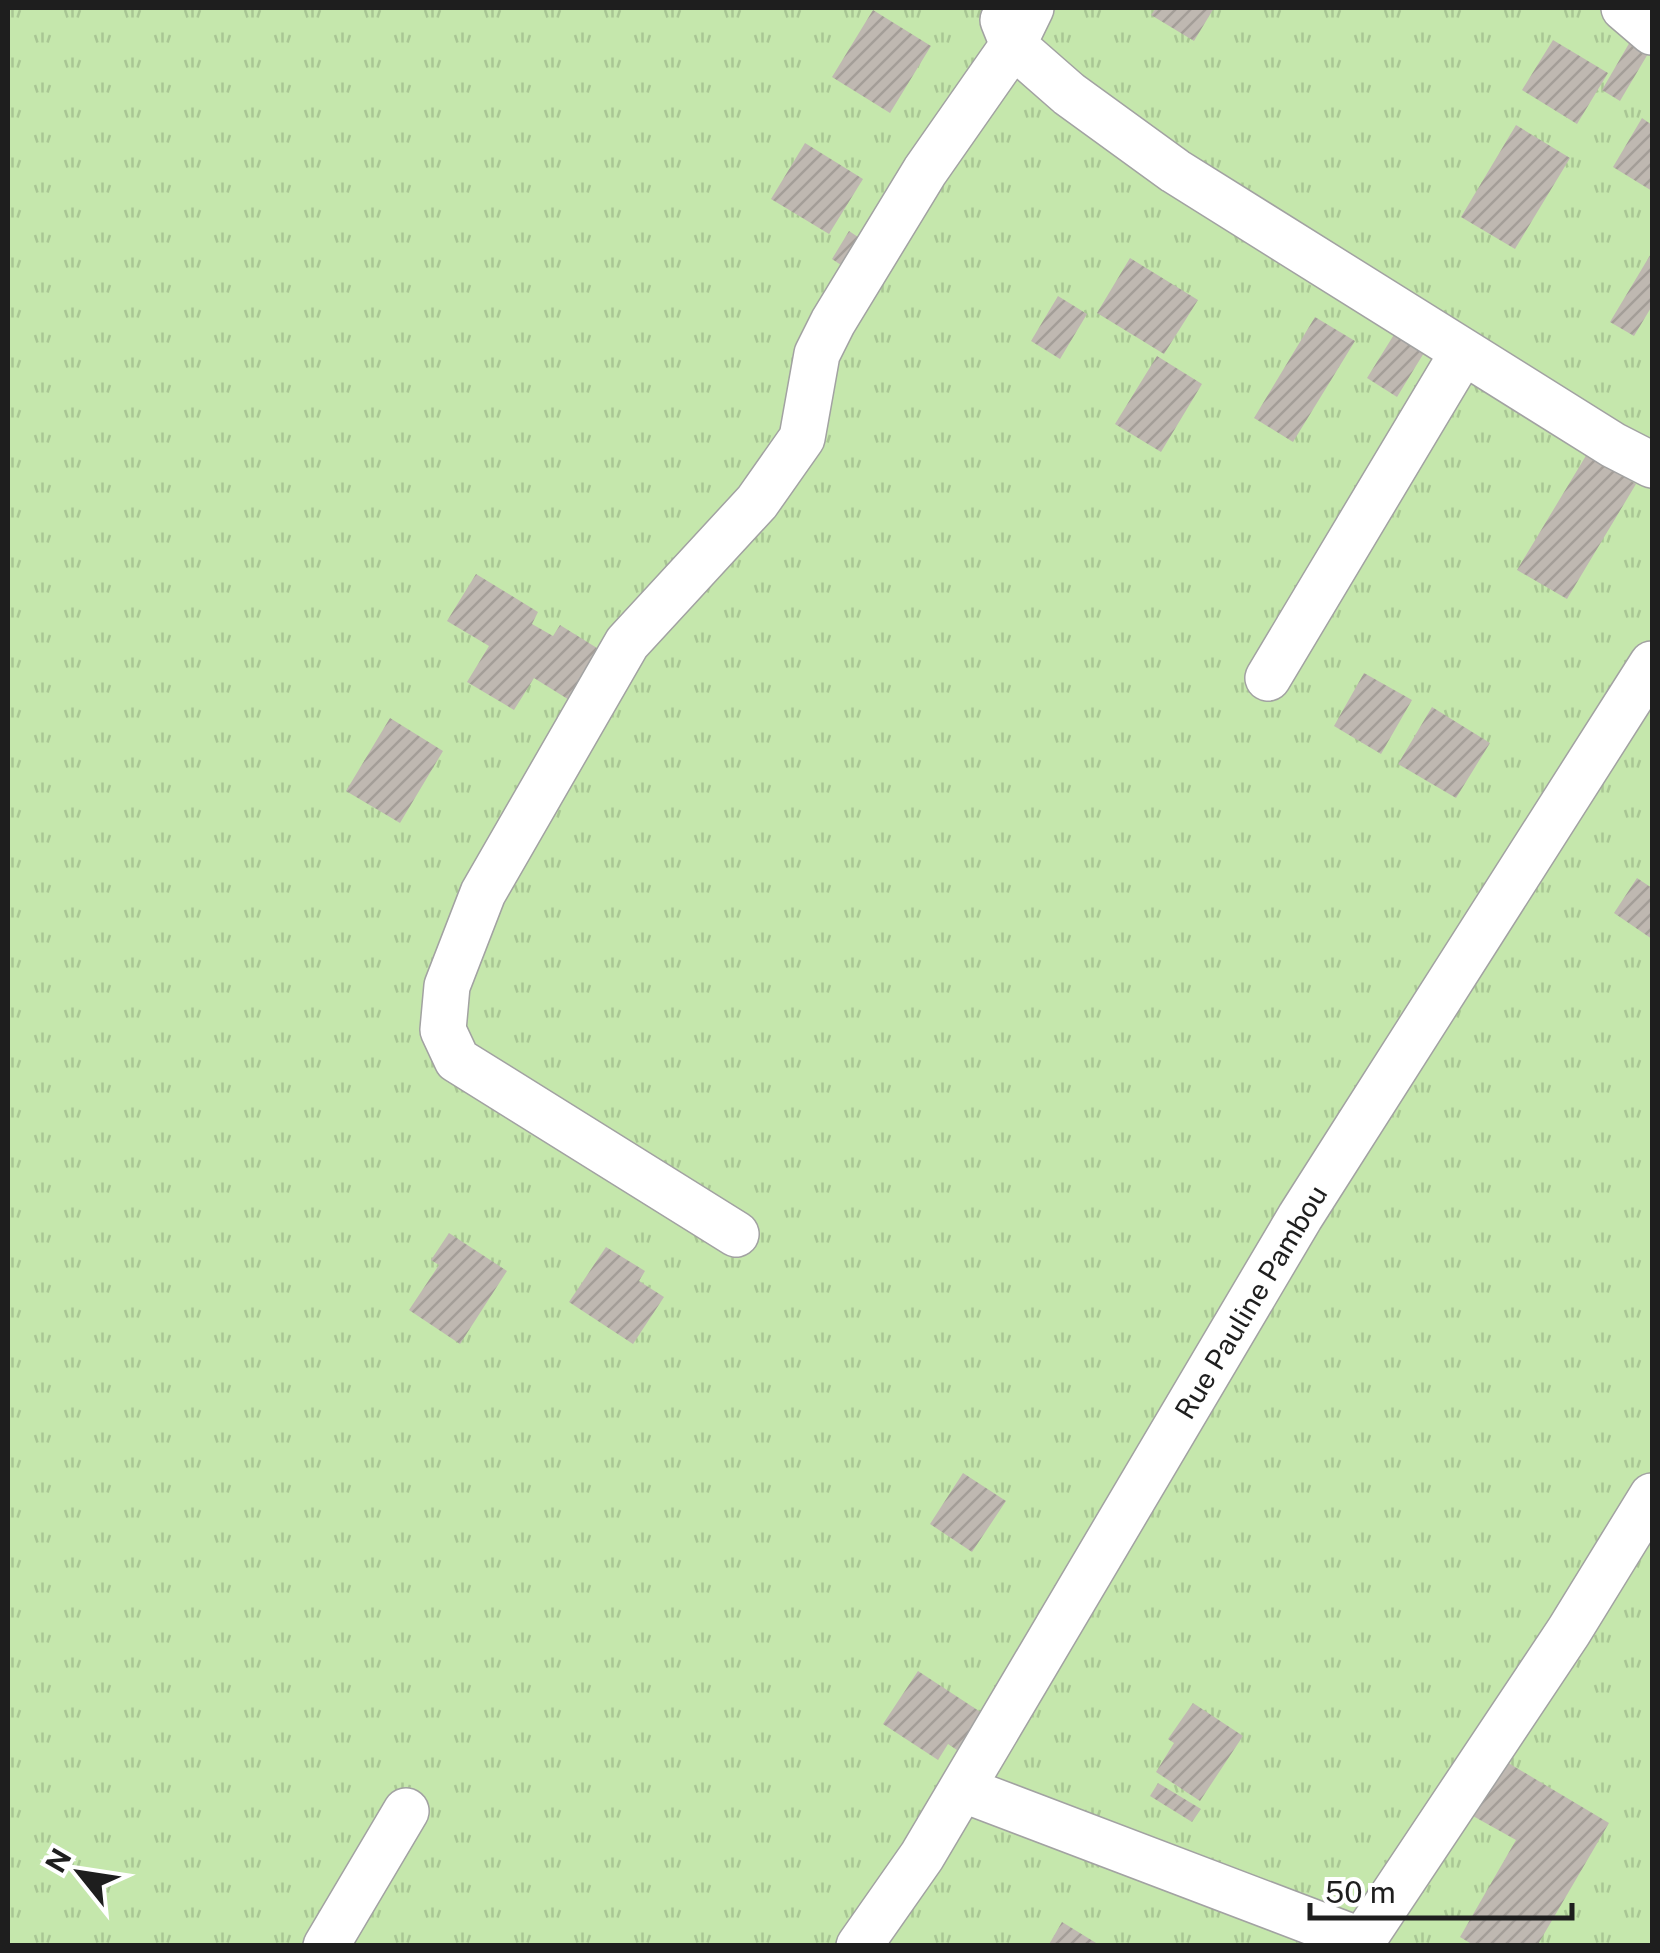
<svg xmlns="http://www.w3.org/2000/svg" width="1660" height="1953" font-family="'Public Sans',sans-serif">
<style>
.grass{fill:url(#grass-tufts)}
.building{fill:url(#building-hatch)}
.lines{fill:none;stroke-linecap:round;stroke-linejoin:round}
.minor-casing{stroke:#a2a2a2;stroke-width:48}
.minor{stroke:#fff;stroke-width:45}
.labels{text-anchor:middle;stroke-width:8;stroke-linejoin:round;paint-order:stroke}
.street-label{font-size:28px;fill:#1e1e1e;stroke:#fff}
</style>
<defs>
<pattern id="grass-tufts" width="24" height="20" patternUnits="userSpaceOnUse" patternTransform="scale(2.5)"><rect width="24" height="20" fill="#c5e7ac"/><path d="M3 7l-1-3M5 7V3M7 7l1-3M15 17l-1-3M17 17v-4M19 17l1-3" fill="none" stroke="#a9c694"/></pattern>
<pattern id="building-hatch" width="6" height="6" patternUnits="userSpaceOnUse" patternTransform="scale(2.5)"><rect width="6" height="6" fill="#bfb8b1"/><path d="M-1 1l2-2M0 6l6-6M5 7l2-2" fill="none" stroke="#a49e98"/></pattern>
</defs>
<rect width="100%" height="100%" fill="#eeebe4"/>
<!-- grass -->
<path class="grass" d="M8,8H1652V1945H8Z"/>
<!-- building -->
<path class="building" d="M1156,8H1214L1194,41L1151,15Z
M873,10L931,46L890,113L832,77Z
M1638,28L1652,47L1620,101L1602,90Z
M1553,40L1608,73L1577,124L1522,90Z
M1642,118L1652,125V191L1613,167Z
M1516,125L1570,158L1515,249L1461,217Z
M805,143L863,179L829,234L771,199Z
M849,231L864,241L847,269L832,259Z
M1652,252V306L1634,336L1610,322Z
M1130,258L1198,300L1164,354L1097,313Z
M1058,296L1087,314L1060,359L1031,341Z
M1315,317L1355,341L1293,442L1254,418Z
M1400,325L1430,343L1397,397L1367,378Z
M1157,356L1202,384L1161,452L1115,424Z
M1587,454L1636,484L1567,599L1517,570Z
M476,574L538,612L532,624L553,636L560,625L605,653L574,703L534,678L514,710L467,682L489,646L447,621Z
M1364,673L1412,700L1381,754L1334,726Z
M1432,707L1490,743L1456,798L1398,764Z
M390,718L443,751L400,823L346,791Z
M1637,878L1652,888V939L1614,913Z
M449,1233L507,1271L460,1344L409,1310L439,1265L431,1260Z
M606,1247L645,1271L639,1281L664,1297L633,1344L569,1302Z
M963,1473L1006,1501L972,1552L930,1524Z
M918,1671L982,1713L957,1750L948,1744L938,1760L883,1724Z
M1193,1703L1243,1736L1200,1801L1156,1772L1174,1743L1168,1739Z
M1505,1761L1609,1823L1537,1946H1475L1460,1937L1516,1840L1473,1816Z
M1158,1783L1201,1809L1192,1822L1150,1796Z
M1062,1922L1101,1946H1048Z"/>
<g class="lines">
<!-- minor casing -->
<g class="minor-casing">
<path id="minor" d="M1624,8L1652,32
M1003,20L1013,45L1069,94L1175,171L1613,445L1652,465
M1268,678L1463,352
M736,1234L457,1060L443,1030L447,986L483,893L627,643L757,502L802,438L817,354L833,322L925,171L1013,45L1031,8
M962,1789L1362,1941
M326,1946L406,1811
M859,1946L922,1856L1300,1217L1652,664
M1359,1946L1569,1631L1652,1496"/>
</g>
<!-- minor -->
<use href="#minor" class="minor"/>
</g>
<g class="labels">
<!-- street labels -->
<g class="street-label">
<text transform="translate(1251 1302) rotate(-59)" y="10">Rue Pauline Pambou</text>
</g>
</g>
<!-- border -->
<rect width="1660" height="1953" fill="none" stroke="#1e1e1e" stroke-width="20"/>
<!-- north arrow -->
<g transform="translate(80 1873) rotate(300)" stroke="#ffffff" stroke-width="8" paint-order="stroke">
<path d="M0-8L18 38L0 25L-18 38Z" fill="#1e1e1e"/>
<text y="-15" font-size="28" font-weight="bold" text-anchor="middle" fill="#1e1e1e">N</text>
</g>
<!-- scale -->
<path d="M1310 1903v15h262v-15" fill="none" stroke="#1e1e1e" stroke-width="5"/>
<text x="1325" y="1903" font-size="30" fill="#1e1e1e" stroke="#ffffff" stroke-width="8" paint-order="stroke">50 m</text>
</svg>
